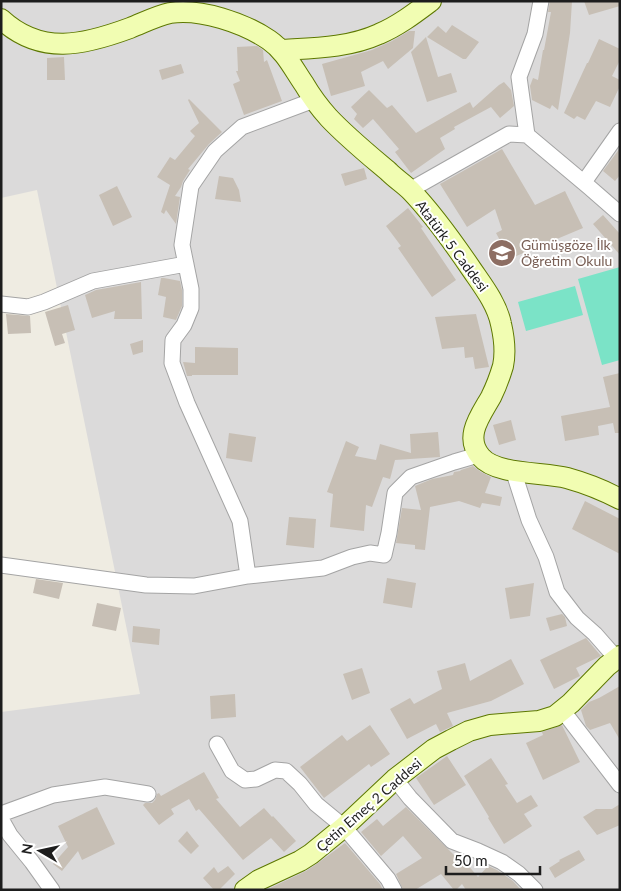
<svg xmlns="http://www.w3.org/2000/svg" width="621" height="891" font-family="Lato,sans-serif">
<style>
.residential{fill:#dbdada}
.pitch{fill:#7be3c7}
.building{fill:#c7bfb5}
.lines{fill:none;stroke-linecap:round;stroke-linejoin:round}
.street-casing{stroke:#a4a4a4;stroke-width:17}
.secondary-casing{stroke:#5d7800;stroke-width:22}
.street{stroke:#fff;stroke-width:15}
.secondary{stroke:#f1fdb2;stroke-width:20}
.labels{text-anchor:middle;stroke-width:4;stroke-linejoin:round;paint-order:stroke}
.education-label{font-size:14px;fill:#785e54;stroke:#fff;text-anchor:start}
.street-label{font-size:14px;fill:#1d1d1d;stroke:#fff}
</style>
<rect width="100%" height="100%" fill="#efece2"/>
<!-- residential -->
<path class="residential" d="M1,1H620V890H1V712L140,694L37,190L1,198Z"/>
<!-- pitch -->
<path class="pitch" d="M620,267V360L602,365L578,279Z
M575,286L583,315L526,331L518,302Z"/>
<!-- building -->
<path class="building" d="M550,1H572L570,33L558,110L552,105L550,109L532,100L530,86L533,78L538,80L543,50H544L551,12H548Z
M584,1H620V6L589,15Z
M452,25L479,42L466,59H463L427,37L438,26L446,33Z
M409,31H415L413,48L388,69L383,61L361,72L365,86L331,96L322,64L372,50L392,41Z
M426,37L438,77L451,73L457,92L427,102L411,52Z
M599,39L620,49V60L612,76L620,80V86L610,107L596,101L585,120L577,116L574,119L564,113L587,63H588Z
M257,46L263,50L264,62L267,60L282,101L244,115L233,84L240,81L236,71H238L237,47Z
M64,57L65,80H47V58Z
M181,64L184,73L162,80L159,70Z
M504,82L511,90L514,106L500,118L491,107L454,127L455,129L440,138L445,149L411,173L395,152L399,149L373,119L363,128L354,119L357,114L351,107L369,90L387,108L392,105L416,133L470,102L473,108L499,85Z
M189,99L222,132L209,144L188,169L190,170L183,181L181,187L175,196L180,197L176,224L166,210L164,214L161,212L170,185L157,177L170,157L175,160L195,136L190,131L199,123L188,100Z
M620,148V175L615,181L603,171Z
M502,149L535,205L565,191L583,228L514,257L508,244L503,246L496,233L502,230L495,209L467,227L440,184Z
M364,168L367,179L345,186L341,174Z
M219,176L233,178L239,190L241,202L215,199Z
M117,186L132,217L113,226L99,195Z
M408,208L423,227L421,228L456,280L432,297L398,248L401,246L386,226Z
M603,215L620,234V255L593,224Z
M161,278H164L180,281L182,290V306L176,320L163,317L166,297L158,295Z
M141,282L142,319H114L115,311L92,318L85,295L96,290Z
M68,305L75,330L62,334L65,343L55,346L45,312Z
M6,314L30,316L31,333L8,334Z
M476,314L489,367L475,369L473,357L465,358L464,347L442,349L435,317Z
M143,340V352L133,355L130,344Z
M195,347L238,348V375H192V376H187L183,362L195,363Z
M620,373V433H615L613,423L598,426L599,435L565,441L561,416L610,407L603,377Z
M511,420L516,440L499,445L493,425Z
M438,432L440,457L395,460L390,479L383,477L372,507L366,505L364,531L330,527L333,494L327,492L337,465L346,441L359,447L355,456L376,460L380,444L411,453L410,434Z
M229,433L256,437L252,462L226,458Z
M473,466L481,472L491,477L485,493L502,497L500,506L482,503L480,508L459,501L430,507L425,550L415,549V545L396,543L402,508L421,510L415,486L432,479L453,475L454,472L460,471L461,470Z
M585,501L620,519V554L572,529Z
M289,517L316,519L314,548L286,545Z
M387,578L416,583L412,608L383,603Z
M36,579L63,583L59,599L33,593Z
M534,583L530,616L510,619L505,588Z
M97,603L121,608L116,631L92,626Z
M562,614L565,617L567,626L550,631L546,618Z
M133,626L160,629L159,645L132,642Z
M586,638L601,656L576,668L580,676L554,689L540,660Z
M511,659L524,684L491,701L447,713L453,726L440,732L436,724L407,739L390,709L410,698L414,704L442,689L437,671L465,663L470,681Z
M362,668L370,693L352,700L343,674Z
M620,686V740L610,723L590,730L586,726L581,710L589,702L599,698Z
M235,694L236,717L211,719L210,696Z
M370,725L390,754L371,767L369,764L324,798L300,767L342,735L347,741Z
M562,725L580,762L543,780L526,743L543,735L542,732Z
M447,756L466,785L434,805L416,778Z
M491,758L508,784L505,785L517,803L531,795L538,806L524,814L532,826L504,844L488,818L489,817L464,776Z
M204,772L219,798L216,799L240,827L264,808L272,817L273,816L296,841L284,852L271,838L243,860L199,809L196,811L189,799L171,809L174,814L159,825L143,805L145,803H152L155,800L157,794L159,793L161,796Z
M620,804V825L597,835L583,817L596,809H612Z
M97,807L115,844L82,860L78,851L62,871L53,864L68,847L58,826Z
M406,807L458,859L461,857L478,877L488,866L497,870L513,881L521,890H466L462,884L456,890H454L441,874L415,890H403L396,874L422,858L403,836L381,856L361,832L377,819L383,826Z
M187,831L199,846L191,854L178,841Z
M345,843L380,884L383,890H266L306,871L318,863Z
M579,850L585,860L555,878L549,868L560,861L559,860Z
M228,866L235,874L219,890H214L203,878L214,867L218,873Z"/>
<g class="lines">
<!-- street casing -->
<g class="street-casing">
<path id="street" d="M527,135L519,77L535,34L541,1
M584,182L620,131
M410,190L509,134L527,135L589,187L620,214
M1,304L28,307L44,302L93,281L186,264
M513,470L529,520L546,557L557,592L577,618L595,634L616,658
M1,565L146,585L194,586L248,576L323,568L352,557L370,553L384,555L389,533L395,493L411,477L454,462L478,455
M248,576L240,521L187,403L172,363L173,340L184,325L191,308V289L182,245L191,186L215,151L242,127L314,100
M563,711L620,785
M217,744L232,771L245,780L256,779L275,770L286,771L300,784L316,804L344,827L388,879L394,890
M395,779L410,798L452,841L478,851L502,862L519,874L535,890
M1,814L53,795L105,787L148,794
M1,819L10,835L32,862L52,890"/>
</g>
<!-- secondary casing -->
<g class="secondary-casing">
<path id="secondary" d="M1,19C41,56 84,45 130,28C143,23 156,16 170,13C200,8 244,23 269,40C285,51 293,68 304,84C311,96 320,108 329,118C348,138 369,155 389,172C396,179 404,184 411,191C434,215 453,242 472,270C483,286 497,304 501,324C504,337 506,352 503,366C500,376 496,387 491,397C481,415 463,437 481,457C496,475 544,472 567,478C585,483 603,490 620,499
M281,50C314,48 348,48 379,34C398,26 415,13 431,1
M245,890L259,880L300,861L311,854L344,827L395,779L434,749L451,740L469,731L490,725L514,723L539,721L555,716L571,703L607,666L620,656"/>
</g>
<!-- street -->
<use href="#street" class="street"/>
<!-- secondary -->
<use href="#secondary" class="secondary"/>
</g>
<!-- icons -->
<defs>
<g id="school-disc" transform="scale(1.4375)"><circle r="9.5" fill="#8d6e63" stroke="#fff"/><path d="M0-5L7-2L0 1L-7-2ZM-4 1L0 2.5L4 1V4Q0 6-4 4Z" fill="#fff"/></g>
</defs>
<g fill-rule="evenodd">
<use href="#school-disc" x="502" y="253"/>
</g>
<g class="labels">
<!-- education labels -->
<g class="education-label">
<text x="521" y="250">Gümüşgöze İlk<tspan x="521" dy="16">Öğretim Okulu</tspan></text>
</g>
<!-- street labels -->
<g class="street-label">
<text transform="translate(452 246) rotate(53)" y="5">Atatürk 5 Caddesi</text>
<text transform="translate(369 805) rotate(-41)" y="5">Çetin Emeç 2 Caddesi</text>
</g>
</g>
<!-- border -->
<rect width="621" height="891" fill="none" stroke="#1d1d1d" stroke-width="5"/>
<!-- north arrow -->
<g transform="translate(40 851) rotate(279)" stroke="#ffffff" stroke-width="4" paint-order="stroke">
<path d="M0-4L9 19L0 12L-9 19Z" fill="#1d1d1d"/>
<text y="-8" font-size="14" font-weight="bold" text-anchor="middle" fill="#1d1d1d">N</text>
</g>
<!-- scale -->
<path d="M446 866v8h94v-8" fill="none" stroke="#1d1d1d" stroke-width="2.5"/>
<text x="454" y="866" font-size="15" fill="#1d1d1d" stroke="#ffffff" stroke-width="4" paint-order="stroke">50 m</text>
</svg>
